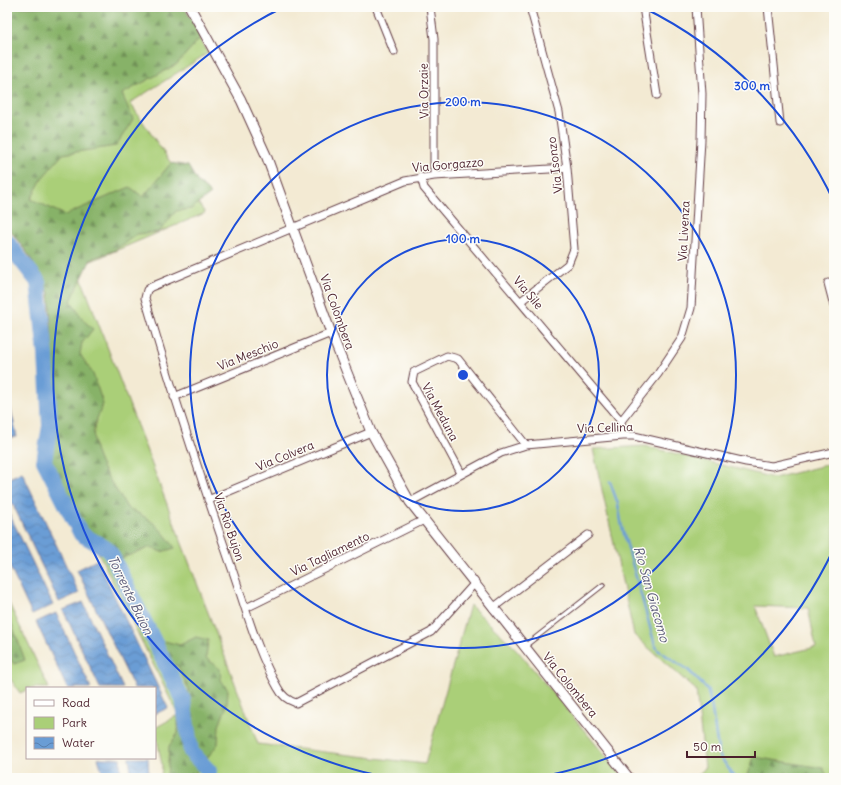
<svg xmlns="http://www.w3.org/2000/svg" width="841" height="785" font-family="Delius,sans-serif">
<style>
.green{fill:#aacf78;stroke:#7a7752;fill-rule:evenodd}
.forest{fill:url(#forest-firs);stroke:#68684a}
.water{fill:url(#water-waves);stroke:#5a5e80}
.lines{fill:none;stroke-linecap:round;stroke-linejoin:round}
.stream{stroke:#6a9dd5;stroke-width:2.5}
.river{stroke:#6a9dd5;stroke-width:16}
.service-casing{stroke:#633d44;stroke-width:5.5}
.minor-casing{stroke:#633d44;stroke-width:9}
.tertiary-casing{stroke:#633d44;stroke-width:11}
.service{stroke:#fff;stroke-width:3.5}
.minor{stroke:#fff;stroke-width:7}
.tertiary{stroke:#fff;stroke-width:9}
.ring{fill:none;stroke:#1d4ed8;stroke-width:2}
.labels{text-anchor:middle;stroke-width:3;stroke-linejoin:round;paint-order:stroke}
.street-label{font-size:12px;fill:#4a1f2b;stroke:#fdfcf7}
.water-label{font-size:13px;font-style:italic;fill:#585877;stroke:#fdfcf7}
.centre{fill:#1d4ed8;stroke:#fdfcf7;stroke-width:2}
.ring-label{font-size:12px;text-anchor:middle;font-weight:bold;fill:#1d4ed8;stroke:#fdfcf7;stroke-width:3;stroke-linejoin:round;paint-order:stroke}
</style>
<defs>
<pattern id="forest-firs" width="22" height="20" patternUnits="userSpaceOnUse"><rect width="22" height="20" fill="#87b268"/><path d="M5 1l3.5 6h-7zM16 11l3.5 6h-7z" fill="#709056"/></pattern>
<pattern id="water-waves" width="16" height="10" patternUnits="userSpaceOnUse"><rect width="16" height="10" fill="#6a9dd5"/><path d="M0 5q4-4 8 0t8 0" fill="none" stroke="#597fad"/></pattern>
</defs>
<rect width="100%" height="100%" fill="#fdfcf7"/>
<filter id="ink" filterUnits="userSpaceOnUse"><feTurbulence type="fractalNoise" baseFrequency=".025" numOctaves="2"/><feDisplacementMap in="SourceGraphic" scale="8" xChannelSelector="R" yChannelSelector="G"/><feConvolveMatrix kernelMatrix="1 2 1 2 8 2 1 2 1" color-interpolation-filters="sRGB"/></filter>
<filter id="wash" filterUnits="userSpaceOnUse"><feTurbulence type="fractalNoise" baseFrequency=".012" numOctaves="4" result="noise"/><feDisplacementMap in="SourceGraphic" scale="16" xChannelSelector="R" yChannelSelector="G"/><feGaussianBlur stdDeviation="0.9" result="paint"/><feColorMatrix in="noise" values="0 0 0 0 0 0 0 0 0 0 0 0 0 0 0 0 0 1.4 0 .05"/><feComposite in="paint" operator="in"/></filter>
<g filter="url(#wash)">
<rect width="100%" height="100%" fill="#f3ead3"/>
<!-- green -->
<path class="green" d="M7,7H181L208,53L130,103L205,213L77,267L258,744L425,764L470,605L517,650L624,778H161L162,765L155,728L178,715L95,546L78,538L43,473L53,354L49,293L30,257L7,226Z
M645,446L774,478L834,463V778H695L705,768L696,690L634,635L593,449ZM755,606L808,608L816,647L774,657Z
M7,599L49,688H27V690L20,693L7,674Z"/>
<!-- forest -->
<path class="forest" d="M7,7H114L126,13L132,7H184L197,29L200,38L177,64L122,94L133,119L116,146L63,154L43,177L31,199L65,215L130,187L143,197L171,163L188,166L197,181L211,194L191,209L176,211L159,232L137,234L115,250L91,259L71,301L84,321L93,329L82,343L80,354L93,374L103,404C101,410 97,417 95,424C87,457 113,481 127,508C152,519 159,526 175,548L161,552L151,547L117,560L78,538L43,473L53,354L49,293L30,257L7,226Z
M7,611L25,660L14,664L7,654Z
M196,637L208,640L206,658L220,669L221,680L228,690L227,705L219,726L218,744L196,772V778H167L169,746L178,733V715L189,690L178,666L164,661L156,644L164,641L180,645Z
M754,757L823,768L828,778H747Z"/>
<!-- water -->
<path class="water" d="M7,391L17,437L7,438Z
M22,472L79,593L59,602L7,492V479Z
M7,509L53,605L32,615L7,561Z
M97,560L168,708L155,714V688H134L77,570Z
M83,602L123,688H100L63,610Z
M56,613L91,688H67L36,622Z
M98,758H120L121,778H104Z
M129,758H148L149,778H132Z"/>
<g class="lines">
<!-- stream -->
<path class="stream" d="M610,482L618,504L622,527L655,645L658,650L688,670L707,689L711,703L719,755L731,772L737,778
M798,778H825"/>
<!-- river -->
<path class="river" d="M7,242L38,282L46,354L50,426L44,461L81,534L109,550L183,700L191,752L209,771L207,778"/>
</g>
</g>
<g filter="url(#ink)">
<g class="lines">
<!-- service casing -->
<g class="service-casing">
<path id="service" d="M525,646L603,585"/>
</g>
<!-- minor casing -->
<g class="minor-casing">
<path id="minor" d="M376,7L394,52
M430,7L434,39V176
M643,7L657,95
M768,7L780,123
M421,177L424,188L621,421
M828,283L834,306
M521,301L568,264L574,249L567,168L559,112L530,7
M174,397L331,333
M623,436L621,421L658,374L682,338L691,308L701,140L702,94L696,7
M461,473L412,382L414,372L447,356L458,359L526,445
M208,500L371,432
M410,502L501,453L526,445L623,436H634L746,462L772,466L834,452
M474,584L431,632L296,703C287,700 282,696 278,688C256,650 245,605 230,563C200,476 171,387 145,298L147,290L151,287L405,181L434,176L567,168
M246,608L424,520
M493,608L588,535"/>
</g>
<!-- tertiary casing -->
<g class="tertiary-casing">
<path id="tertiary" d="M190,7L241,100L266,155L331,333L371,432L410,502L629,778"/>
</g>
<!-- service -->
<use href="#service" class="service"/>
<!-- minor -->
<use href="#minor" class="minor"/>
<!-- tertiary -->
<use href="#tertiary" class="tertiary"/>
</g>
</g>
<!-- distance rings -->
<g class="ring">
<circle cx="463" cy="375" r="136"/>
<circle cx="463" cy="375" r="273"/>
<path d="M834 548A409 409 0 0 1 534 778M392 778A409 409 0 0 1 284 7M642 7A409 409 0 0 1 834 202"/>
</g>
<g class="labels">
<!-- street labels -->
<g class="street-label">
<text transform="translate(424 91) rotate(-91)" y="4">Via Orzaie</text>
<text transform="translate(448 165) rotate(-5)" y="4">Via Gorgazzo</text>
<text transform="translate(555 165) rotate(-97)" y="4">Via Isonzo</text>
<text transform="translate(684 231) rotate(-87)" y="4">Via Livenza</text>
<text transform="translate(528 293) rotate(50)" y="4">Via Sile</text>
<text transform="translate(337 312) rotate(70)" y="4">Via Colombera</text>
<text transform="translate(248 355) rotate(-22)" y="4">Via Meschio</text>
<text transform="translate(440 412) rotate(62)" y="4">Via Meduna</text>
<text transform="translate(605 428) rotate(-2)" y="4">Via Cellina</text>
<text transform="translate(285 456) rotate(-22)" y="4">Via Colvera</text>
<text transform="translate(229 527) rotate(71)" y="4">Via Rio Bujon</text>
<text transform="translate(330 554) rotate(-26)" y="4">Via Tagliamento</text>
<text transform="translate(570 685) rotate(51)" y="4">Via Colombera</text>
</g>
<!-- water labels -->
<g class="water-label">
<text transform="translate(652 594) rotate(74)" y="5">Rio San Giacomo</text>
<text transform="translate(131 595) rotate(64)" y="5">Torrente Buion</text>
</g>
</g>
<circle cx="463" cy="375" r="6" class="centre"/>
<g class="ring-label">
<text x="752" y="90">300 m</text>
<text x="463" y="106">200 m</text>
<text x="463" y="243">100 m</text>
</g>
<!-- margin -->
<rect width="841" height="785" fill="none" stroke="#fdfcf7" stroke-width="24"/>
<!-- legend -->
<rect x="26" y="687" width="130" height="72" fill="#fdfcf7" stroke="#b5a4a5"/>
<rect x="34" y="700" width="20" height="6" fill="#ffffff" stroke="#b5a4a5"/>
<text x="62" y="707" font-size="12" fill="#4a1f2b">Road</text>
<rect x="34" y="717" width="20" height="12" fill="#aacf78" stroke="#b5a4a5"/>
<text x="62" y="727" font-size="12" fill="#4a1f2b">Park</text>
<rect x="34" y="737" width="20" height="12" fill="url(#water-waves)" stroke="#b5a4a5"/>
<text x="62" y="747" font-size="12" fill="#4a1f2b">Water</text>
<!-- scale -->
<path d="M687 751v6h68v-6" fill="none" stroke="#4a1f2b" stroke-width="2"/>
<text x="693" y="751" font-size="12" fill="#4a1f2b" stroke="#fdfcf7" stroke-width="3" paint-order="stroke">50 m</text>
</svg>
